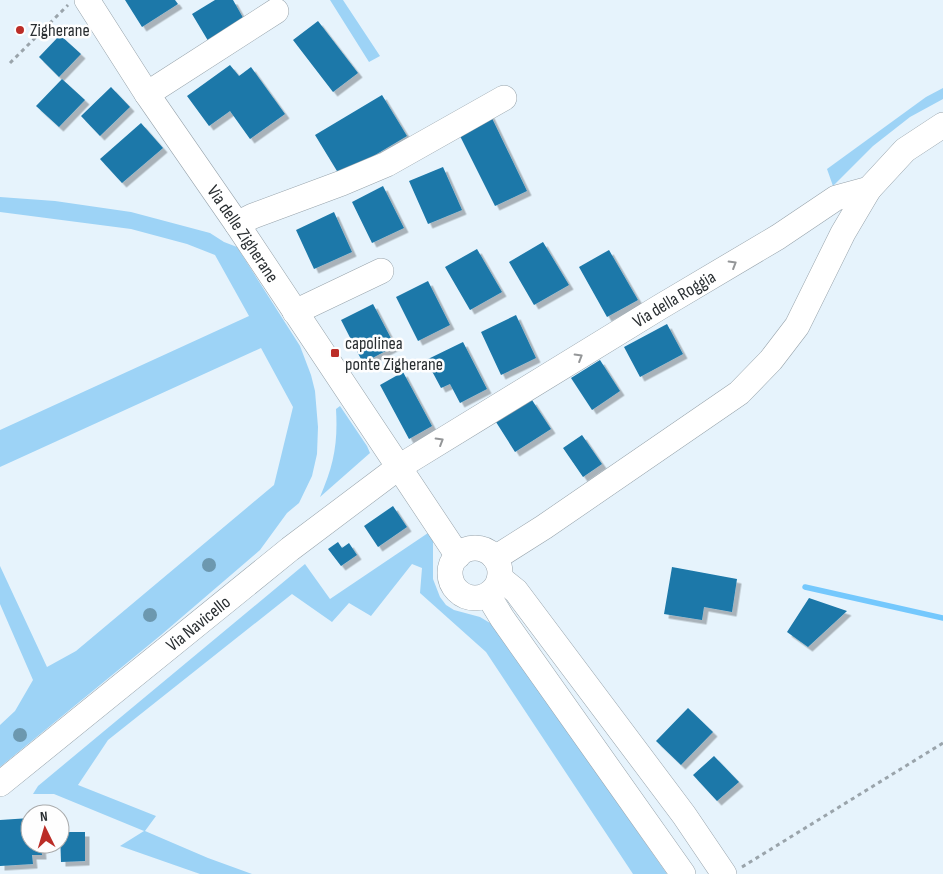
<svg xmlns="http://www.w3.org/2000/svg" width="943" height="874" font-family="'Sofia Sans Condensed',sans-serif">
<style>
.green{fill:#9dd3f6}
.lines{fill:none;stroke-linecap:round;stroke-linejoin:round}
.stream{stroke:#74c8fd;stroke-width:5.5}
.building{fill:#1b78a9;filter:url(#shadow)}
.minor-casing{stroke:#97a3ab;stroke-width:26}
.path{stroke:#9aa4ab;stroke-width:3;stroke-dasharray:4 4;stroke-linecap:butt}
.minor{stroke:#fff;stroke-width:25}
.tree{fill:#6c98af}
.oneway{stroke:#949698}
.poi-dot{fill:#bb2d27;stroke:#fefefe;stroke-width:2}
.labels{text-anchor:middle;stroke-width:5;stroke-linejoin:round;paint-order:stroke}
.poi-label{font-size:18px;fill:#292e31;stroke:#fefefe;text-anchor:start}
.street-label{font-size:18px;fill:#292e31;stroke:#fefefe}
</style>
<defs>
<filter id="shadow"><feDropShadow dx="4.5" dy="4.5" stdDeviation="0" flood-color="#0004"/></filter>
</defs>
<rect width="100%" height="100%" fill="#e6f3fc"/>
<!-- green -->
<path class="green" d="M330,0H343L380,56L369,62Z
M943,88V99L910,117L873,146L833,186L827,169L926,97Z
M0,197L55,201L131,212L210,233L224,242L237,247L300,346L311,375L315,391L318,427L317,454L312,476L299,503L287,513L260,550L161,635L0,767V725L15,711L33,680L0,604V566L47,667L76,651L274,485L293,407L261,348L0,467V430L249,316L215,255L187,244L131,229L0,212Z
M340,406L367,446L370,453L320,497C334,465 338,443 336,409Z
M428,533L433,538V579L440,597L446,605L454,610L480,617L490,623L500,634L667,874H633L486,652L420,593L422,568L412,564L371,616L349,603L332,622L292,594L108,740L78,785L156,816L145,831L208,858L252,874H200L120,846L144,831L54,794H33L38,786L305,564L330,599Z"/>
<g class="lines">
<!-- stream -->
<path class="stream" d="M805,587L943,618"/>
</g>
<!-- building -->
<path class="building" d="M125,0H175L178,4L142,27Z
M215,0H233L246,23L210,44L192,14Z
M318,21L358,73L333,92L293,40Z
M60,35L81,54L59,77L39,57Z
M230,65L239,76L251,67L285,114L250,139L230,111L209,126L187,96Z
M62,79L85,100L59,127L36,106Z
M111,87L130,107L100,136L81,116Z
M382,95L407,136L340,176L315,135Z
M489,112L527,191L495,206L456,128Z
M141,123L163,148L122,183L100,159Z
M443,167L462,210L428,224L409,181Z
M383,186L404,228L372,243L352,202Z
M334,212L352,252L314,269L296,230Z
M543,242L569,285L534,305L509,262Z
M477,249L502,292L470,310L445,267Z
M609,250L638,300L607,317L579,267Z
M428,281L450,325L418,341L396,297Z
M373,304L395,346L363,363L341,320Z
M516,315L536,358L501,375L481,332Z
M667,324L683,354L640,377L624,347Z
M463,342L487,389L460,403L450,384L441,388L426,360Z
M600,360L620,391L592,410L571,378Z
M403,372L432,426L409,439L380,385Z
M532,400L551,429L515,452L496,422Z
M582,435L602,464L583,477L563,448Z
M393,506L407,527L378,547L364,526Z
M338,542L342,548L349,543L357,555L341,566L328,549Z
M672,567L737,579L732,612L704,607L702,620L664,614Z
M809,598L847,611L808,647L787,632Z
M688,708L713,732L681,765L656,741Z
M714,756L739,782L717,801L693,775Z
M30,818V844H41L42,855H32L33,864L0,866V820Z
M60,832H85V861L61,862Z"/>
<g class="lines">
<!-- minor casing -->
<g class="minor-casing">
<g id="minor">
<path id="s1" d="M87,0L147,94L237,224L458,556"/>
<path d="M147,94L276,11"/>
<path d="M237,224L253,216L342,183L387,164L504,98"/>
<path d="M295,312L381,271"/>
<circle cx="475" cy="573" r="25"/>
<path d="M495,558L544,527L739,393L771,360L797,326L843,233L869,189L905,150L943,125"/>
<path d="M500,578L516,591L684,815L724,874"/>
<path d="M488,595L502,618L683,874"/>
<path id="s2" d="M0,784L290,549L399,467L660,307L778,237L836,198L869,189"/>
</g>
</g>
<!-- path -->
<path class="path" d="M10,63L68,5
M742,867L943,743"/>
<!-- minor -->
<use href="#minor" class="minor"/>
</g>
<!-- trees -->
<g class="tree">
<circle cx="209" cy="565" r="7"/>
<circle cx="150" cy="615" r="7"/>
<circle cx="20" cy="735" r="7"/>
</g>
<!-- one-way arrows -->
<defs><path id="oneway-chevron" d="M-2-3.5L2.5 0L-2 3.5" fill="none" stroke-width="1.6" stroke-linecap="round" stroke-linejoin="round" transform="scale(1.25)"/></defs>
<g class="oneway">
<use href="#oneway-chevron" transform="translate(733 264) rotate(-31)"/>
<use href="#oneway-chevron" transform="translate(579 357) rotate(-31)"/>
<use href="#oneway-chevron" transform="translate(440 441) rotate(-31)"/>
</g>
<!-- markers -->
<g class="poi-dot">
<circle cx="20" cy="30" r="5"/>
<rect x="330" y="348" width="10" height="10" rx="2.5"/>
</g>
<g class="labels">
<!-- poi labels -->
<g class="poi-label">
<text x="30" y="36">Zigherane</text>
<text x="345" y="349">capolinea<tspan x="345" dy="21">ponte Zigherane</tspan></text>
</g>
<!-- street labels -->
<g class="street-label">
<text dy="6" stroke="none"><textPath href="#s1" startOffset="281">Via delle Zigherane</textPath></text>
<text dy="6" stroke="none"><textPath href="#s2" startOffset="832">Via della Roggia</textPath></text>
<text dy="6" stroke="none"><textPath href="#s2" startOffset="255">Via Navicello</textPath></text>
</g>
</g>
<!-- north arrow -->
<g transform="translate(45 829) rotate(355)"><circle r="24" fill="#fefefe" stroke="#a9abac"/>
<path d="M0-4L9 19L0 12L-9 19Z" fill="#bb2d27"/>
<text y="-8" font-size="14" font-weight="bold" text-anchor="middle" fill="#292e31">N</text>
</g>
</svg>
